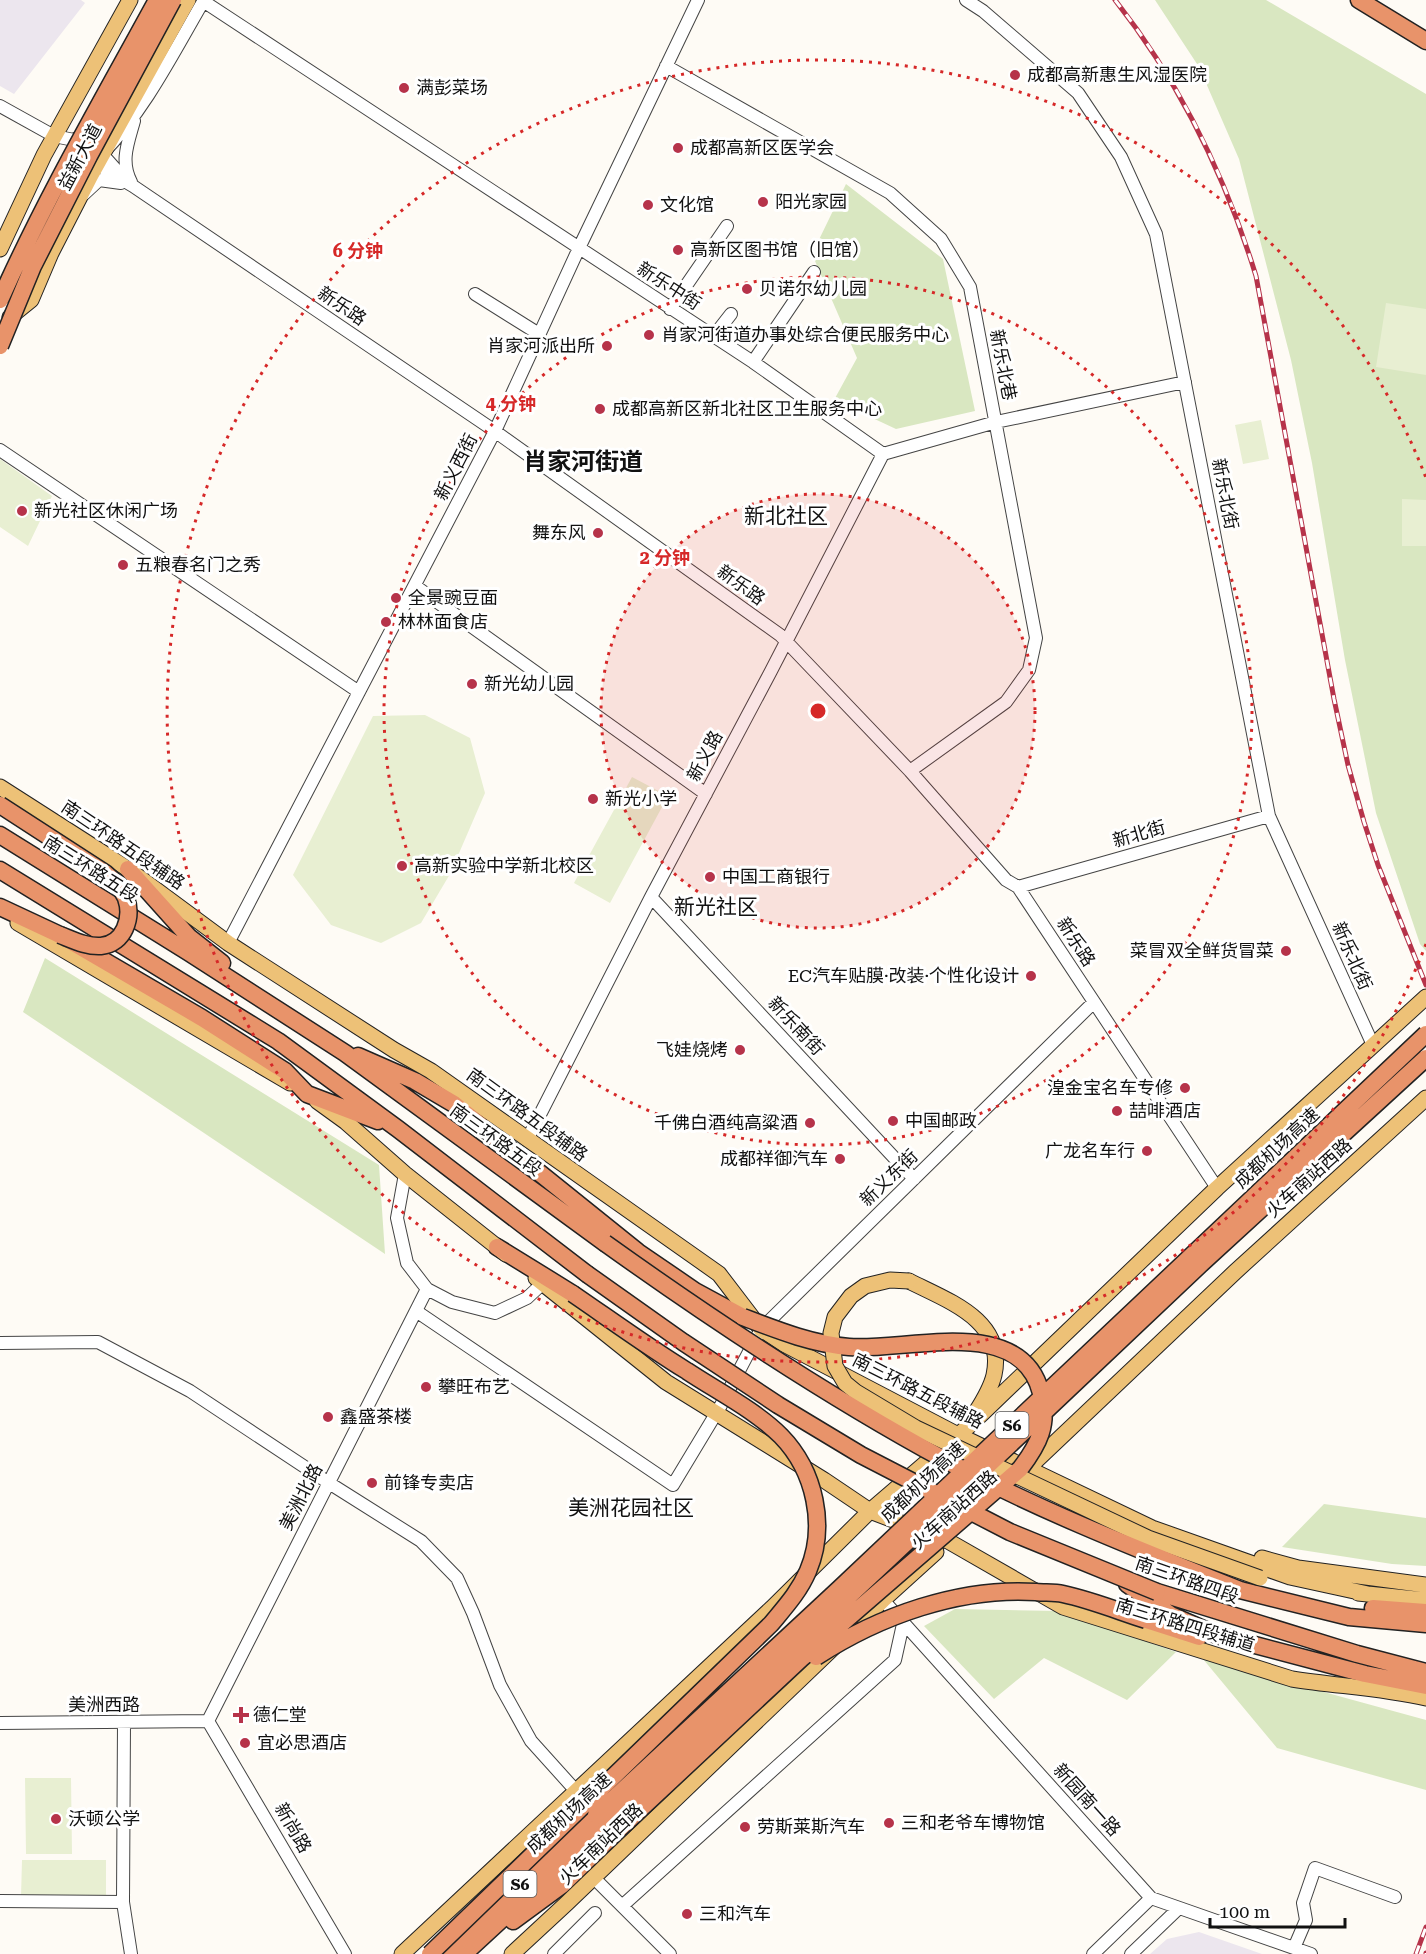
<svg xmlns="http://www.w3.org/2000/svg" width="1426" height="1954" font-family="'Roboto Serif','Noto Sans SC',serif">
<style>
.industrial{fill:#ece6ee}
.green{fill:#d9e7c1}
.pitch{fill:#e8efd2}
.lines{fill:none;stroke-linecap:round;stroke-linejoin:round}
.minor-casing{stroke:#444;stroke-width:14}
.major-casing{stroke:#222;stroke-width:17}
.highway-casing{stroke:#222;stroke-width:19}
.minor{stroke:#fff;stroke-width:12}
.major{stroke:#edc177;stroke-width:15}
.highway{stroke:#e8936a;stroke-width:16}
.rail-casing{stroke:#b6334a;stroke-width:5}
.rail{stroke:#fff;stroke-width:3;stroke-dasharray:9;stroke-linecap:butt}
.major-bridge-casing{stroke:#222;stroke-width:17;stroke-linecap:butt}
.highway-bridge-casing{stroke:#222;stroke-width:19;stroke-linecap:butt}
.major-bridge{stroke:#edc177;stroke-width:15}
.highway-bridge{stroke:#e8936a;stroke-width:16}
.ring{fill:none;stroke:#d62828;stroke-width:3;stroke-dasharray:3 6}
.poi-dot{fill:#b6334a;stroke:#fff;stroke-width:2}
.labels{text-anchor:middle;stroke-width:6;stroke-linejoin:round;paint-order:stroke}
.shield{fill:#fff;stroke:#585858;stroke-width:1.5}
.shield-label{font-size:16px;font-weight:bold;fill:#111}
.poi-label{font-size:18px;fill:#111;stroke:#fff;text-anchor:start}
.street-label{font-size:18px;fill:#111;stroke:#fff}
.quarter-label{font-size:21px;fill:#111;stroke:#fff}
.district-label{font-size:24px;font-weight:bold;fill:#111;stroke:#fff}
.centre{fill:#d62828;stroke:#fff;stroke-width:3}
.ring-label{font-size:18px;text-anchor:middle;font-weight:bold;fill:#d62828;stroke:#fff;stroke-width:6;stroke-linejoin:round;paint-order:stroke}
</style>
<rect width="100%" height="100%" fill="#fefbf5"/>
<!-- industrial -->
<path class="industrial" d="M0,0H81L85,3L14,94L0,86Z
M1199,1932L1262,1954H1150L1167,1939Z"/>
<!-- green -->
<path class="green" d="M1155,0H1266L1426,94V951L1420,944L1376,813L1345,660L1312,463L1291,360L1239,159L1199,67Z
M846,184L943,259L975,411L896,429L834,400L857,358L812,254Z
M45,958L379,1165L385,1254L23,1012Z
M1324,1504L1426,1518V1566L1392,1564L1282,1547Z
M955,1609L1059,1611L1176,1652L1127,1700L1044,1658L994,1699L924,1626Z
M1203,1659L1426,1720V1790L1277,1748Z"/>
<!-- pitch -->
<path class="pitch" d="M1386,303L1426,309V375L1376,367Z
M1261,420L1269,459L1243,464L1235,425Z
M0,459L52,496L28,546L0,527Z
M1402,499L1426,500V546H1402Z
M425,715L470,738L485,793L450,874L421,923L381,943L331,925L293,875L373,716Z
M632,777L668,796L610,903L574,883Z
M25,1778H71L72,1854H26Z
M22,1860H106V1897H21Z"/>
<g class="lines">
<!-- minor casing -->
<g class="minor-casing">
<path id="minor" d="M966,0L983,11L1078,93L1121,157L1156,234L1269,816L1373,1045
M203,1L753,362L883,454
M666,66L890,193L941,239L970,287L1036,638L1029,670L1006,702L910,771
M0,106L54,136L74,140L85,134
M94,157L96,164L133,186L489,427L780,635L910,771L1006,880L1018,887L1217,1188
M119,173L102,154C145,110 173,53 204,0
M131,182C120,161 128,143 134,121
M84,194L99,180L121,183
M475,294L539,334
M670,309L727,226
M713,337L731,314
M753,362L814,272
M0,450L359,692
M883,454L996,422L1185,382
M415,586L706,794
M1018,887L1269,816
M651,897L914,1179
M228,943L495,431L579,248L698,0
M527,1140L651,897L771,671L883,454
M405,1174L397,1218L407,1263L427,1289L452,1302L495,1313L527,1298L543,1283
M416,1311L673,1485L720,1407L761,1329L1094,1002
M0,1343L98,1342L190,1391L329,1483L421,1541L457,1578L473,1613L500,1685L531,1741L576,1791
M883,1600L1151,1898L1311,1954
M208,1721L427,1289
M208,1721L345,1954
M0,1723L208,1721
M124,1723L123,1902L131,1954
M594,1878L670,1954
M0,1901L123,1902
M622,1906L895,1660L903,1624
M1294,1948L1306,1920L1303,1903L1315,1868L1395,1897
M554,1954L595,1913
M1093,1954L1151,1898
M1131,1954L1179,1908"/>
</g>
<!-- major casing -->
<g class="major-casing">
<path id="major" d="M0,249L44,155L130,0
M10,317L31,300L51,253L91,175L188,0
M0,787L128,869L228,943L394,1050L431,1071L719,1274L761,1329L784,1344L958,1435L1152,1528L1290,1577L1368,1594
M18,923L290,1083
M317,1101L346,1122L405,1174L506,1254
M536,1278L666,1382L824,1480L870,1511L948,1541L1063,1607L1292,1679C1336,1686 1382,1688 1426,1698
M909,1281C948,1301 1006,1320 994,1375C991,1388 983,1401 976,1412
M1023,1473L1235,1272L1426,1098
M1262,1558L1298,1568L1426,1585
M1358,1593L1426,1600
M402,1954L772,1608L870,1511L970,1425L1217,1188L1426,997
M512,1954L567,1903L883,1600L936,1552"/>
</g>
<!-- highway casing -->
<g class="highway-casing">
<path id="highway" d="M1359,0L1426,41
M0,835L188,952L345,1053L605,1243
M128,869L189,937L222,963
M0,870L278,1041L398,1129L587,1274
M0,907L60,935L202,1018L285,1071L307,1094L378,1121
M358,1056L415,1081L454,1104L638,1252L695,1291L743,1317
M497,1247L573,1294
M1127,1584L1171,1615L1217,1635L1365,1674L1426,1686
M1240,1590L1349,1617L1426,1624
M1157,1592L1357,1654L1426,1672
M1373,1608L1426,1612
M1146,1620L1199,1637
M513,1921L562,1885L617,1831
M444,1954L596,1815
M464,1954L606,1823"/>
</g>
<!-- minor -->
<use href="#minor" class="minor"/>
<!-- major -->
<use href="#major" class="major"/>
<!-- highway -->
<use href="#highway" class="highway"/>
<!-- rail casing -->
<g class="rail-casing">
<path id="rail" d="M1115,0C1181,84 1225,175 1256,276L1334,699L1348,765L1364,822L1378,865L1426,985
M1416,1954L1426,1927
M1426,1954V1953"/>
</g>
<!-- rail -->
<use href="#rail" class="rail"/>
<!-- major-bridge casing -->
<g class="major-bridge-casing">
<path id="major-bridge" d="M909,1281L890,1280L865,1286L851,1296L835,1317L831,1333L835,1366L845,1383L856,1392L916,1428L1148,1538L1260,1578"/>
</g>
<!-- highway-bridge casing -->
<g class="highway-bridge-casing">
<path id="highway-bridge" d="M0,300C46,197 103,99 157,0
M0,346L33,266L89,156L173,0
M0,805L105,873C113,880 122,888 126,898C133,918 124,944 101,946C87,947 73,940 60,935
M605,1243C714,1321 827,1396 945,1460C1040,1511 1140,1550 1240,1590
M587,1274L683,1342L778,1405L861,1455L1010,1532L1157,1592
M816,1657C879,1616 959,1587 1036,1592C1044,1593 1054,1592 1063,1594C1091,1600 1118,1611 1146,1620
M596,1815L840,1588L1426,1034
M606,1823L891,1557L1202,1263L1426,1058
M617,1831L802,1658L1020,1469C1039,1444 1049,1425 1041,1393C1021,1313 905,1352 849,1347C812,1344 777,1330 743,1317
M430,1954L771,1624C785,1607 799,1592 808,1571C827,1526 815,1471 781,1436C755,1410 717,1391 687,1371C648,1347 611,1320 573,1294"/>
</g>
<!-- major-bridge -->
<use href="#major-bridge" class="major-bridge"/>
<!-- highway-bridge -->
<use href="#highway-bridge" class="highway-bridge"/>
</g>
<!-- distance rings -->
<circle cx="818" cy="711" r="217" fill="#d62828" fill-opacity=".12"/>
<g class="ring">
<circle cx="818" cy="711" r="217"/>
<circle cx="818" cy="711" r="434"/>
<path d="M1426 944A651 651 0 1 1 1426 478"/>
</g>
<!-- markers -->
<g class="poi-dot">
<circle cx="1015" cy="75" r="6"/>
<circle cx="404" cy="88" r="6"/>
<circle cx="678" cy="148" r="6"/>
<circle cx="763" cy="202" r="6"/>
<circle cx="648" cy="205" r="6"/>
<circle cx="678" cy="250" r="6"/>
<circle cx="747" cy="289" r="6"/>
<circle cx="649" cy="335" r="6"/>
<circle cx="607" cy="346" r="6"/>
<circle cx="600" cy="409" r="6"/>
<circle cx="22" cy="511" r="6"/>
<circle cx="598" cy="533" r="6"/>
<circle cx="123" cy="565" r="6"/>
<circle cx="396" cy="598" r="6"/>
<circle cx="386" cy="622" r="6"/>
<circle cx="472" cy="684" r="6"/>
<circle cx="593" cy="799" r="6"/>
<circle cx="402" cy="866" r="6"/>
<circle cx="710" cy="877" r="6"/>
<circle cx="1286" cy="951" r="6"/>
<circle cx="1031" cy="976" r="6"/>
<circle cx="740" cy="1050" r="6"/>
<circle cx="1185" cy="1088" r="6"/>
<circle cx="1117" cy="1111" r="6"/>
<circle cx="893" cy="1121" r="6"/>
<circle cx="810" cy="1123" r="6"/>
<circle cx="1147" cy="1151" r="6"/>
<circle cx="840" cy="1159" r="6"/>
<circle cx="426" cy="1387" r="6"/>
<circle cx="328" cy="1417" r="6"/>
<circle cx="372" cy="1483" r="6"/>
<path d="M238 1706h6v6h6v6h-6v6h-6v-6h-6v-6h6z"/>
<circle cx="245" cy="1743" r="6"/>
<circle cx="56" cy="1819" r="6"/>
<circle cx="889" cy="1823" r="6"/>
<circle cx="745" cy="1827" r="6"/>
<circle cx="687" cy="1914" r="6"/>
</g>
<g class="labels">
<!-- shield labels -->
<g class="shield">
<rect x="995.5" y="1412" width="33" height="26" rx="4.5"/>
<rect x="503.5" y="1871" width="33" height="26" rx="4.5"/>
</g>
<g class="shield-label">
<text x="1012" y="1431">S6</text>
<text x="520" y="1890">S6</text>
</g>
<!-- poi labels -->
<g class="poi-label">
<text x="1027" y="81">成都高新惠生风湿医院</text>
<text x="416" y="94">满彭菜场</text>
<text x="690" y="154">成都高新区医学会</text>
<text x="775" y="208">阳光家园</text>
<text x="660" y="211">文化馆</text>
<text x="690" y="256">高新区图书馆（旧馆）</text>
<text x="759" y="295">贝诺尔幼儿园</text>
<text x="661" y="341">肖家河街道办事处综合便民服务中心</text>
<text x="595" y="352" text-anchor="end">肖家河派出所</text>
<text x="612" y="415">成都高新区新北社区卫生服务中心</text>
<text x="34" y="517">新光社区休闲广场</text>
<text x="586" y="539" text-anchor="end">舞东风</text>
<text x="135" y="571">五粮春名门之秀</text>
<text x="408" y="604">全景豌豆面</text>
<text x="398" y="628">林林面食店</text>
<text x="484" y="690">新光幼儿园</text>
<text x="605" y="805">新光小学</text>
<text x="414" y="872">高新实验中学新北校区</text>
<text x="722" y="883">中国工商银行</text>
<text x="1274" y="957" text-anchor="end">菜冒双全鲜货冒菜</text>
<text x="1019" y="982" text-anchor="end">EC汽车贴膜·改装·个性化设计</text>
<text x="728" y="1056" text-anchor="end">飞娃烧烤</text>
<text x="1173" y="1094" text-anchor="end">湟金宝名车专修</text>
<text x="1129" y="1117">喆啡酒店</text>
<text x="905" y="1127">中国邮政</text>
<text x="798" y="1129" text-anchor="end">千佛白酒纯高粱酒</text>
<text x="1135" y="1157" text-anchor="end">广龙名车行</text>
<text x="828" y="1165" text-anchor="end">成都祥御汽车</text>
<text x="438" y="1393">攀旺布艺</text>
<text x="340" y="1423">鑫盛茶楼</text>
<text x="384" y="1489">前锋专卖店</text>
<text x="253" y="1721">德仁堂</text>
<text x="257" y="1749">宜必思酒店</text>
<text x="68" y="1825">沃顿公学</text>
<text x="901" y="1829">三和老爷车博物馆</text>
<text x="757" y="1833">劳斯莱斯汽车</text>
<text x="699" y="1920">三和汽车</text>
</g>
<!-- street labels -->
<g class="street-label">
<text transform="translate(80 157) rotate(-62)" y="6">益新大道</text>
<text transform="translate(669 286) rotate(33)" y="6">新乐中街</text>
<text transform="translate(342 306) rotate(34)" y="6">新乐路</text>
<text transform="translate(1003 365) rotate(79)" y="6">新乐北巷</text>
<text transform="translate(456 467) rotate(-63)" y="6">新义西街</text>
<text transform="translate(1225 494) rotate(79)" y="6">新乐北街</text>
<text transform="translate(741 585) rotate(36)" y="6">新乐路</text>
<text transform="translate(705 756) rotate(-62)" y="6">新义路</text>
<text transform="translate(1139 834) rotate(-16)" y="6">新北街</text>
<text transform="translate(123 845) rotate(34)" y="6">南三环路五段辅路</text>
<text transform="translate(91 869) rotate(32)" y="6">南三环路五段</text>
<text transform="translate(1076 942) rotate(57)" y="6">新乐路</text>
<text transform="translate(1352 956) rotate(66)" y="6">新乐北街</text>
<text transform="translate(796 1026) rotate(47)" y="6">新乐南街</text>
<text transform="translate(527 1115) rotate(36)" y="6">南三环路五段辅路</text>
<text transform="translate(496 1140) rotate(36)" y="6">南三环路五段</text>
<text transform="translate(1277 1148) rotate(-43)" y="6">成都机场高速</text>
<text transform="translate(889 1178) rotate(-44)" y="6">新义东街</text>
<text transform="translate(1309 1178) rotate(-42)" y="6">火车南站西路</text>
<text transform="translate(918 1391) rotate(27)" y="6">南三环路五段辅路</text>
<text transform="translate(923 1482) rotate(-43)" y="6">成都机场高速</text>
<text transform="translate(301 1497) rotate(-63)" y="6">美洲北路</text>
<text transform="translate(954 1510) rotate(-42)" y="6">火车南站西路</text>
<text transform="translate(1187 1580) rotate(19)" y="6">南三环路四段</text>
<text transform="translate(1185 1625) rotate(17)" y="6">南三环路四段辅道</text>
<text x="104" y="1711">美洲西路</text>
<text transform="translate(1087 1800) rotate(48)" y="6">新园南一路</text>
<text transform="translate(569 1813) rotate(-43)" y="6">成都机场高速</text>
<text transform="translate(293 1828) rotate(60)" y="6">新尚路</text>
<text transform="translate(601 1844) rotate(-44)" y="6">火车南站西路</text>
</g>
<!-- quarter labels -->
<g class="quarter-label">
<text x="786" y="523">新北社区</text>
<text x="716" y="914">新光社区</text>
<text x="631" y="1515">美洲花园社区</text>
</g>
<!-- district labels -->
<g class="district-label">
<text x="583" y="470">肖家河街道</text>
</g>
</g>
<circle cx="818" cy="711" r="9" class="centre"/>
<g class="ring-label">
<text x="358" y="257">6 分钟</text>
<text x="511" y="410">4 分钟</text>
<text x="665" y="564">2 分钟</text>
</g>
<!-- scale -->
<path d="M1210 1918v9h135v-9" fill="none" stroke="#111111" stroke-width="3"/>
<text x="1219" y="1918" font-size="18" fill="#111111" stroke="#ffffff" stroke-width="4.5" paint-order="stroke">100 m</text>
</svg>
